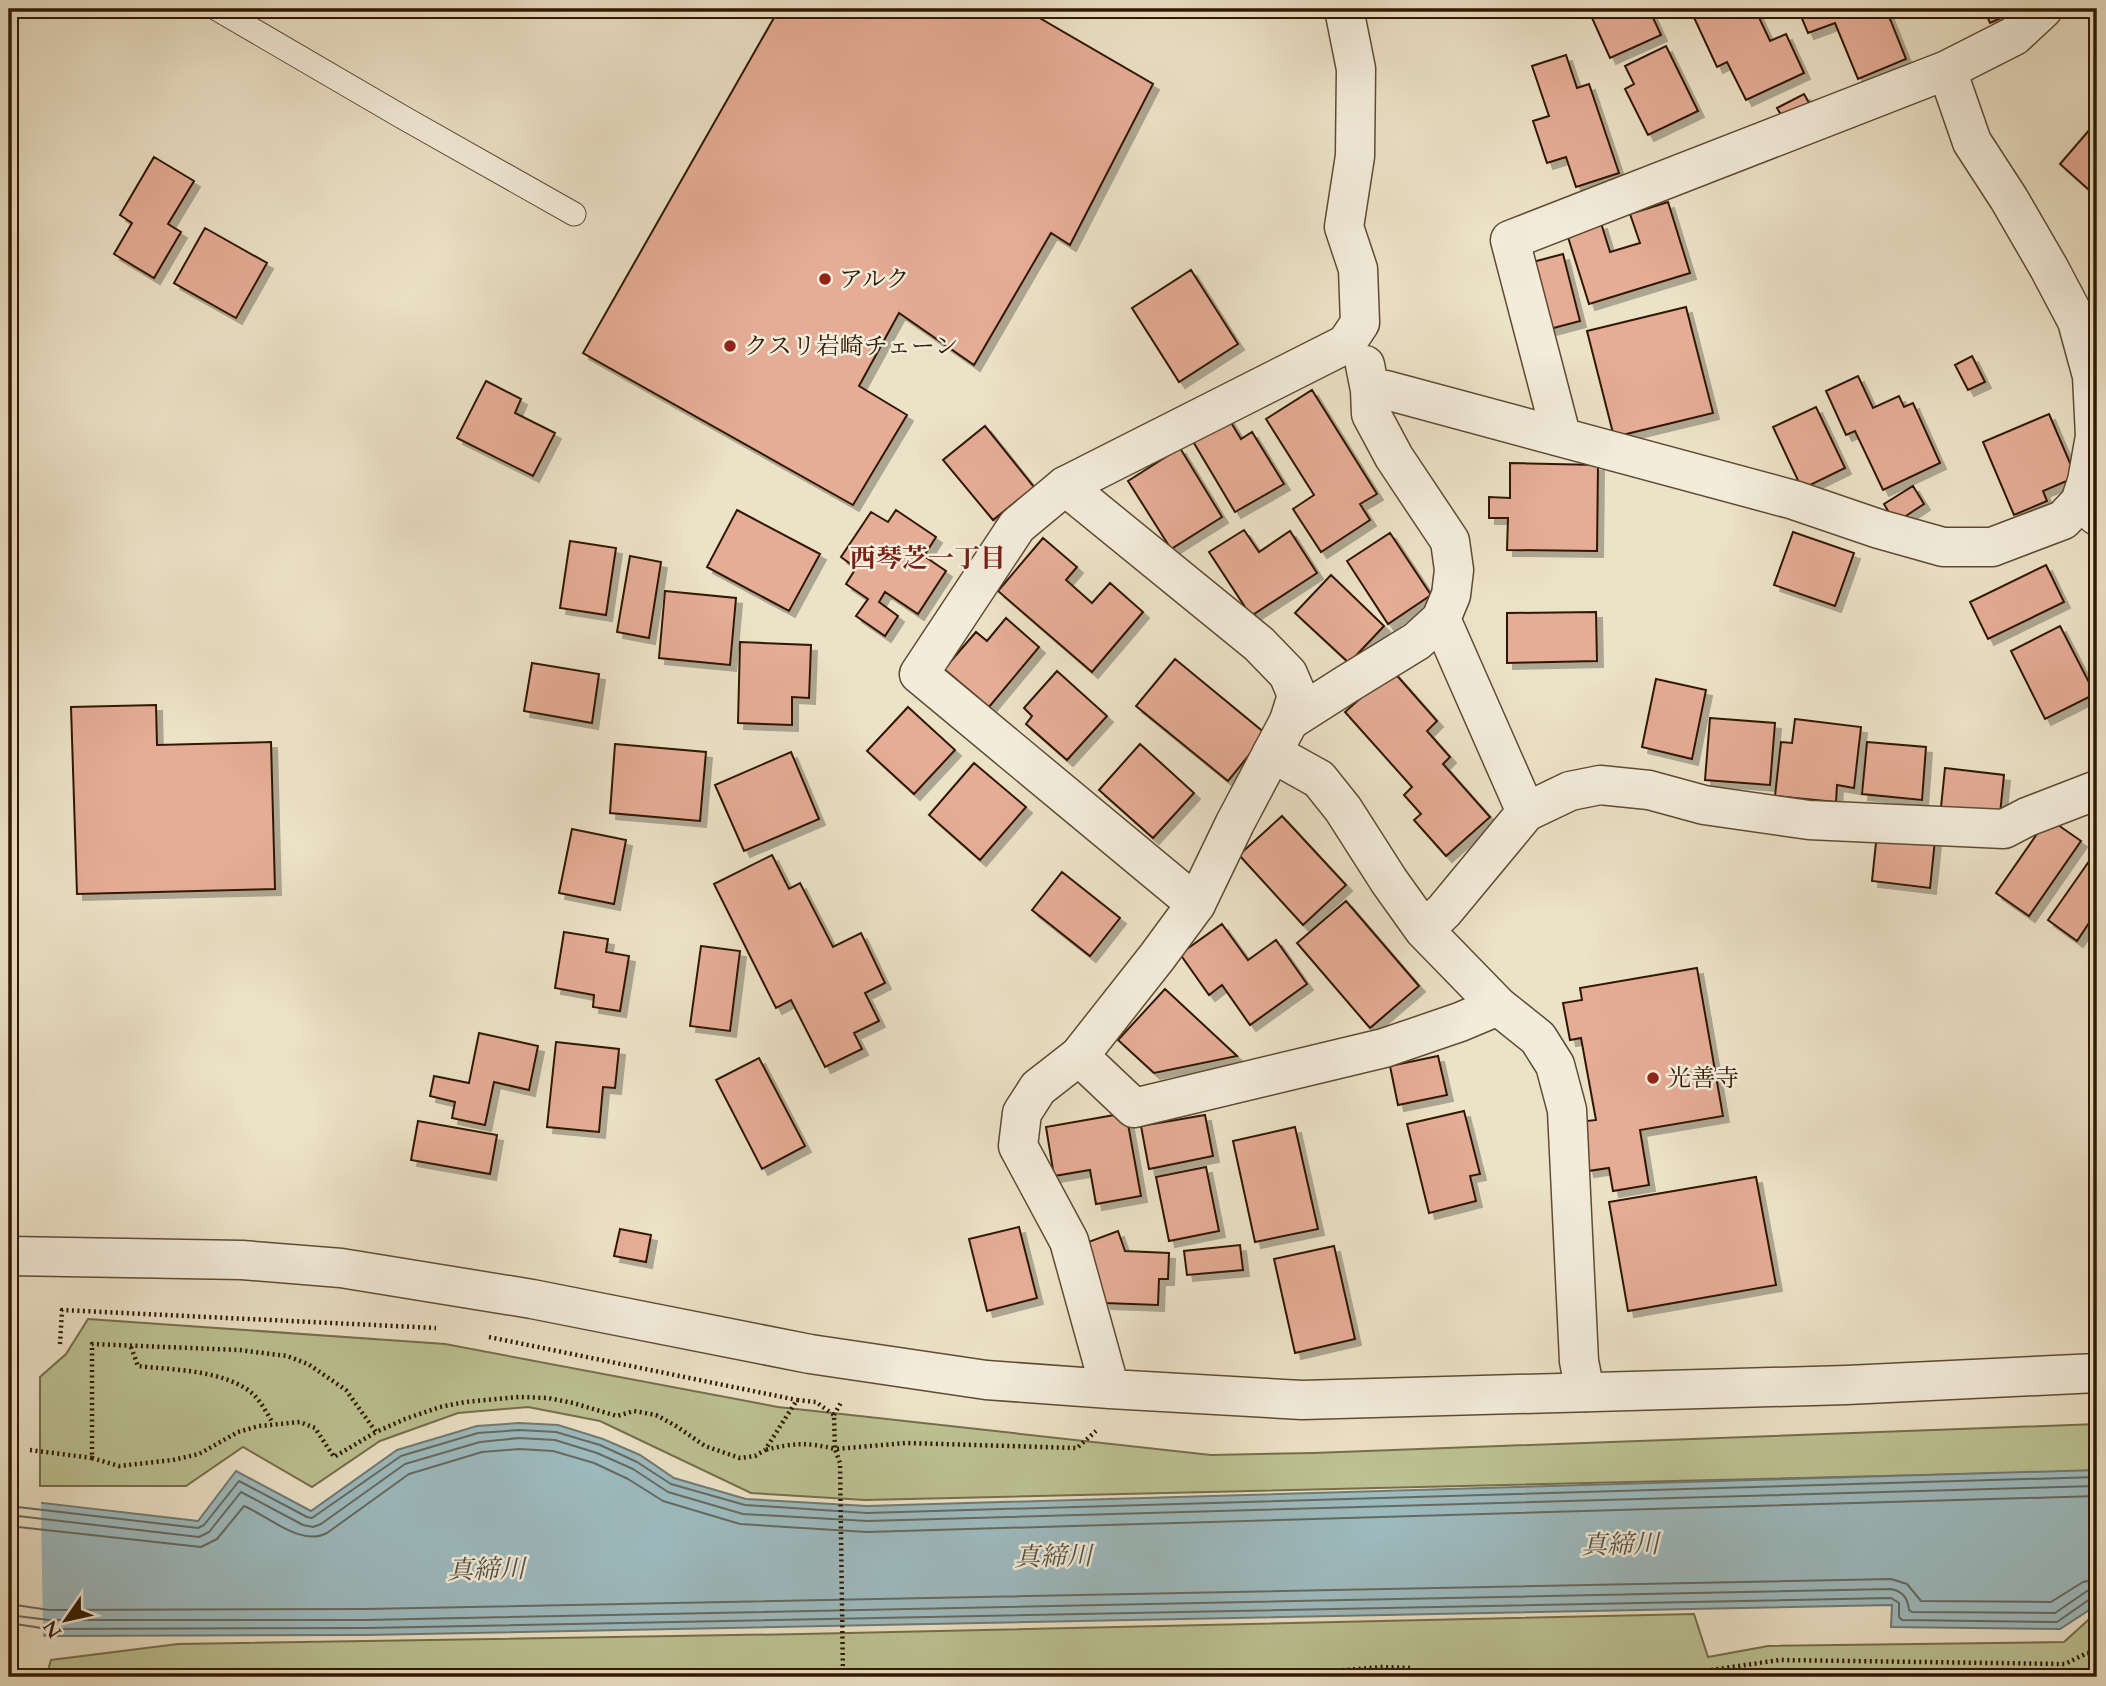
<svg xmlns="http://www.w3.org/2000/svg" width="2106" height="1686" font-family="Cardo,'Noto Serif JP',serif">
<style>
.green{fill:#bcc293;stroke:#766e4a;stroke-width:2}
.water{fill:#9dbbc0;stroke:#717a73;stroke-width:2}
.pier{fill:#ece2c7}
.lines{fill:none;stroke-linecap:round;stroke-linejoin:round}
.shore{stroke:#666a60;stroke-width:2}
.building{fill:#e5ac96;stroke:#301900;stroke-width:2;filter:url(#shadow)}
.service-casing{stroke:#5f4b32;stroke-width:25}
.minor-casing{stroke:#5f4b32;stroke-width:41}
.tertiary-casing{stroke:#5f4b32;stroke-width:41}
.path{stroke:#301900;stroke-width:4.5;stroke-dasharray:2 3.5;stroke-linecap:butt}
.service{stroke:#f3ecdb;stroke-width:23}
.minor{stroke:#f3ecdb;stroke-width:38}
.tertiary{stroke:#f3ecdb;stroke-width:38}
.poi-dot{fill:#8f2418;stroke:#f3ecdb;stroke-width:2.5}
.labels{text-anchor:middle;stroke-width:5;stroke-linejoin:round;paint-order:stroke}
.poi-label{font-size:24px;fill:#301900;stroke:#f3ecdb;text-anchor:start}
.neighbourhood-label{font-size:26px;font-weight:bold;fill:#7a1f14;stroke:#f3ecdb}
.water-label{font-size:26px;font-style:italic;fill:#565243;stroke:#f3ecdb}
</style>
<defs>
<filter id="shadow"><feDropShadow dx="6" dy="6" stdDeviation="0" flood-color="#0004"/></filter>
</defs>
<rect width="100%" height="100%" fill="#ece2c7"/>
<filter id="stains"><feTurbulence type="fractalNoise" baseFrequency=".00286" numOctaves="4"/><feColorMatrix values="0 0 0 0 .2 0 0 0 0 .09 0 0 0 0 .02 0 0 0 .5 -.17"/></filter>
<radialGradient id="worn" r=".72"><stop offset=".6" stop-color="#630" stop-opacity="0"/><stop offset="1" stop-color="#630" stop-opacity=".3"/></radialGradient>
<!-- green -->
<path class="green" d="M88,1319L445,1344L778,1407L1211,1455L1313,1453L2097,1424V1471L865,1500L751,1493L600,1421L528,1407L458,1413L380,1441L312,1487L243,1447L186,1486H40V1377L66,1354Z
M2097,1612V1677H46L51,1660L178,1644L803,1634L1694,1614L1708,1657L1768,1646L2064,1642Z"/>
<!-- water -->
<path class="water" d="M519,1423L558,1425L603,1439L640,1455L674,1478L746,1499L867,1506L2097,1470V1605L2060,1629L1891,1627L1892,1605L366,1635L47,1636L9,1630V1499L198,1521L236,1471L311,1511L397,1450L477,1426Z"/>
<!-- pier -->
<path class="pier" d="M9,1496L41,1500L43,1639L9,1633Z"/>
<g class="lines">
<!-- shore -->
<path class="shore" d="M9,1506L198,1528L204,1525L239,1481L307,1517L312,1518L401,1456L478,1433L519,1430L556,1432L600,1445L637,1462L671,1484L745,1505L867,1513L2097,1477
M9,1515L199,1537L209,1532L241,1492L303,1525L313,1527L321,1524L405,1464L480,1442L519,1438L555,1440L597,1453L633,1469L668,1492L743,1514L867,1521L2097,1486
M9,1526L201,1547L217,1539L244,1506C268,1516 301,1547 327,1533L409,1474L482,1452L519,1449L553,1451L594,1463L628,1479L663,1501L740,1524L867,1532L2097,1496
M9,1604L49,1610L366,1609L1891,1579L1907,1584L1921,1601L2051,1602L2083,1582L2097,1579
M9,1615L49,1620H366L1891,1589C1903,1591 1908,1598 1909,1610L1912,1612L2055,1613L2087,1591L2097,1589
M9,1623L48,1629L366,1628L1891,1598L1899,1603V1617L1902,1620L2057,1622L2090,1599L2097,1598"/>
</g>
<!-- building -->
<path class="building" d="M779,9H1024L1153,84L1070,245L1051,233L974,365L899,313L859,386L907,415L853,505L583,353Z
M1588,9H1649L1661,35L1610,58Z
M1690,9H1755L1770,41L1786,34L1804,73L1746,100L1727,62L1717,67Z
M1798,9H1886L1906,59L1858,79L1835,23L1808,33Z
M1984,9H2015L2016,11L1990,23Z
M1666,46L1698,111L1648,135L1625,89L1634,84L1625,66Z
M1566,55L1577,88L1589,84L1619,173L1576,187L1566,157L1547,163L1533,121L1549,116L1532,66Z
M1804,94L1812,108L1785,122L1777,108Z
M2097,121V197L2060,164Z
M154,157L194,181L168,224L181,232L154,278L114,254L132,223L120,215Z
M1668,202L1690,273L1589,304L1567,234L1601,223L1610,252L1640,243L1630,214Z
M205,228L267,263L236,318L174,283Z
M1563,254L1580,321L1546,330L1529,263Z
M1191,270L1238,344L1179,382L1132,308Z
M1686,307L1713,413L1614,437L1587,331Z
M1972,356L1985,382L1968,390L1955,365Z
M1858,376L1873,408L1899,396L1904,407L1913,403L1940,463L1883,490L1855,431L1846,435L1826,391Z
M486,381L521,399L515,413L555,433L533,476L457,438Z
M1312,390L1377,494L1360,504L1370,520L1321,552L1293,509L1314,495L1266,419Z
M1816,407L1845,468L1802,489L1773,427Z
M2049,414L2076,477L2043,491L2047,501L2014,515L1983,442Z
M1227,416L1241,439L1252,432L1284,484L1235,512L1191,438Z
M985,426L1034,487L993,520L943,460Z
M1180,448L1222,517L1171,549L1128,481Z
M1510,463L1598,465L1597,551L1507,550L1508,518H1489V497L1510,498Z
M1913,486L1924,504L1895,523L1884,504Z
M737,510L820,554L789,611L707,567Z
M896,510L936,537L924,556L946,571L918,614L885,592L879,602L898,616L885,636L856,616L868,599L846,584L856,568L841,557L871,512L888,522Z
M1244,530L1259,552L1290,531L1317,573L1251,616L1209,552Z
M1793,532L1854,553L1835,606L1774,585Z
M1390,533L1431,595L1388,624L1347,561Z
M1043,538L1077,567L1066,580L1092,603L1110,583L1143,612L1092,672L998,591Z
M570,541L616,548L606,615L560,608Z
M630,556L661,562L649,638L617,632Z
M2046,565L2064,602L1988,639L1970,602Z
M1331,575L1384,626L1349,663L1295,613Z
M665,591L736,598L730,665L659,658Z
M1596,612L1597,661L1507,663V613Z
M1006,618L1039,647L989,707L944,669L976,632L987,641Z
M2060,626L2095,694L2045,719L2011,651Z
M740,642L811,645L809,698L792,697V725L738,723Z
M1175,659L1266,734L1228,781L1136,706Z
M532,663L599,674L592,723L524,711Z
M1392,670L1437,721L1427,731L1450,757L1443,764L1490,817L1446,856L1414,820L1421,814L1404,795L1412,787L1345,712Z
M1057,671L1107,716L1067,760L1026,724L1032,716L1024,708Z
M1656,679L1706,690L1692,759L1642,747Z
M156,705L157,745L271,742L275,889L77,894L71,707Z
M908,707L955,750L914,794L867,751Z
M1710,718L1775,723L1770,785L1705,780Z
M1795,719L1861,727L1854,788L1837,785L1836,802L1775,796L1781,742L1792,743Z
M1867,742L1926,747L1922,800L1862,794Z
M615,744L706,752L700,821L610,813Z
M1140,744L1194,793L1153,838L1099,790Z
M791,752L819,819L744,851L715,785Z
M974,763L1026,807L980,860L929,815Z
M1945,768L2004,775L2000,814L1941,807Z
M1282,816L1346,885L1303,925L1239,855Z
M2048,818L2081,841L2029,916L1996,893Z
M572,829L626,840L614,904L559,893Z
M1877,833L1935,840L1930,888L1872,881Z
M772,855L789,889L800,883L833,947L861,933L885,983L865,993L879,1021L854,1033L862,1049L825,1067L791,1000L776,1008L714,884Z
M2092,857L2097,860V929L2089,923L2077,941L2048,920Z
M1062,872L1120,918L1090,956L1032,910Z
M1346,901L1419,986L1370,1028L1297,943Z
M1222,924L1248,960L1276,940L1307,984L1250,1025L1222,985L1209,995L1180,954Z
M564,932L608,939L606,952L629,956L620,1011L593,1007L594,995L555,988Z
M701,946L740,951L730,1031L690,1026Z
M1697,968L1723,1116L1640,1130L1649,1185L1613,1191L1609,1168L1588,1171L1579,1122L1596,1120L1581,1038L1570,1040L1563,1003L1582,1000L1580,988Z
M1165,989L1237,1056L1154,1073L1118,1040Z
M479,1033L538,1046L529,1090L494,1082L485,1125L452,1118L455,1102L430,1096L434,1076L469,1083Z
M556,1042L619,1049L615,1088L603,1087L599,1132L547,1127Z
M1438,1056L1447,1095L1398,1105L1390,1066Z
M759,1058L805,1146L762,1169L716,1080Z
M1464,1111L1480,1174L1470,1176L1476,1201L1429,1213L1407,1124Z
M1126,1113L1141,1196L1096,1204L1090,1170L1054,1176L1046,1127Z
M1205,1115L1213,1156L1149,1169L1141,1126Z
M418,1121L497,1135L490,1174L411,1160Z
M1295,1127L1318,1229L1255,1242L1233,1141Z
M1206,1167L1219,1231L1169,1241L1156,1177Z
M1756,1177L1776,1285L1628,1311L1609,1202Z
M1019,1227L1037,1298L987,1311L969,1239Z
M620,1229L651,1235L646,1262L614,1256Z
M1118,1231L1125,1251L1169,1253L1168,1279H1159L1158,1305L1105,1303L1083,1244Z
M1240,1245L1243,1270L1187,1275L1184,1251Z
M1334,1246L1355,1339L1295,1353L1274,1259Z"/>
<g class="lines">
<!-- service casing -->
<g class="service-casing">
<path id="service" d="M217,9L404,118L574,214"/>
</g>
<!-- minor casing -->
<g class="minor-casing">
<path id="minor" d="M1947,70L1972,142L2009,199L2049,268L2077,321L2092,376L2095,436L2087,481L2080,502
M1370,390H1386L1794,500L1879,529L1943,547H1992L2063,520L2080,502L2097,516
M1561,435L1510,240L1947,70L2014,36L2043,9
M1441,619L1526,812
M1289,721L1347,684L1417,641L1441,619L1451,595L1454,570L1450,541L1394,457L1371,414L1370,390L1365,365
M1272,753L1319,779L1343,809L1389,881L1424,930L1498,1006L1538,1038L1555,1065L1567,1110L1579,1361L1585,1392
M1196,904L919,674L1017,526L1065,486L1346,344L1360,323L1358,269L1344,227L1355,156L1356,69L1344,9
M1424,930L1444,911L1526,812L1570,791L1600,785L1649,790L1704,805L1809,820L2004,829L2027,817L2097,790
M1079,1056L1134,1108L1384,1048L1460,1022L1498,1006"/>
</g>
<!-- tertiary casing -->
<g class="tertiary-casing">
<path id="tertiary" d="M1065,486L1259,644L1288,674L1297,695L1289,721L1235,823L1196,904L1157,957L1079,1056L1038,1088L1022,1113L1018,1146L1069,1241L1110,1389
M9,1256L242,1260L341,1268L532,1299L810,1354L986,1380L1110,1389L1302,1400L1847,1385L2097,1373"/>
</g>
<!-- path -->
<path class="path" d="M489,1337L797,1400
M60,1344L62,1310L436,1328
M131,1347L138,1366C174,1370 227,1370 254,1395C262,1403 267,1414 273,1423
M834,1415L842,1401
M30,1450L92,1458V1344L239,1350L287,1356L308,1364L346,1390L376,1432L405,1419L440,1407L465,1402L519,1397L548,1398L573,1403L617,1416L634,1411L656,1415L676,1426L705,1446L740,1458L755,1456L765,1450L797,1400L816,1402L834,1415L835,1449C807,1442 793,1443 765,1450
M92,1458L119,1466L173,1460L199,1454L238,1432L259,1426L300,1422L315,1428L334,1457L376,1432
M843,1677L840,1463L835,1449L906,1443L1077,1448L1096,1431
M897,1677L916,1674L936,1677
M1101,1677L1111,1675L1144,1677
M1260,1677L1382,1667L1412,1668V1677
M1662,1677L1780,1660L2065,1664L2087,1653H2097"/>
<!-- service -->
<use href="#service" class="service"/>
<!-- minor -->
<use href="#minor" class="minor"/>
<!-- tertiary -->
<use href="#tertiary" class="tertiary"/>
</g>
<!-- markers -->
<g class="poi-dot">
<circle cx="825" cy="279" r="7"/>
<circle cx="730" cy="346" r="7"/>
<circle cx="1653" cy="1078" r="7"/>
</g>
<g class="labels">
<!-- poi labels -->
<g class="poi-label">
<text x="839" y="287">アルク</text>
<text x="744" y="354">クスリ岩崎チェーン</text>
<text x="1667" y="1086">光善寺</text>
</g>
<!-- neighbourhood labels -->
<g class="neighbourhood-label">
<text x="928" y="567">西琴芝一丁目</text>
</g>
<!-- water labels -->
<g class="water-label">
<text transform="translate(1620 1544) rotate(-1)" y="9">真締川</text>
<text transform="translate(1053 1556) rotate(-1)" y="9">真締川</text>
<text transform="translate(486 1569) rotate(-1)" y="9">真締川</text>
</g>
</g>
<!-- margin -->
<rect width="2106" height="1686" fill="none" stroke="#ece2c7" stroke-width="35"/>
<rect x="10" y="10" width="2085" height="1665" fill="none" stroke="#301900" stroke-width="3.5"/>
<rect x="18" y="18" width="2071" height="1651" fill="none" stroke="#301900" stroke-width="2"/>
<!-- north arrow -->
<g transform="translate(66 1620) rotate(236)" stroke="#f3ecdb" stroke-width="5" paint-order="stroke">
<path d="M0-5L12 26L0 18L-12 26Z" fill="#301900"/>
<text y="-10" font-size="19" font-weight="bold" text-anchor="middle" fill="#301900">N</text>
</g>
<rect width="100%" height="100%" filter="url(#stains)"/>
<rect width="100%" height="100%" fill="url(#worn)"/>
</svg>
